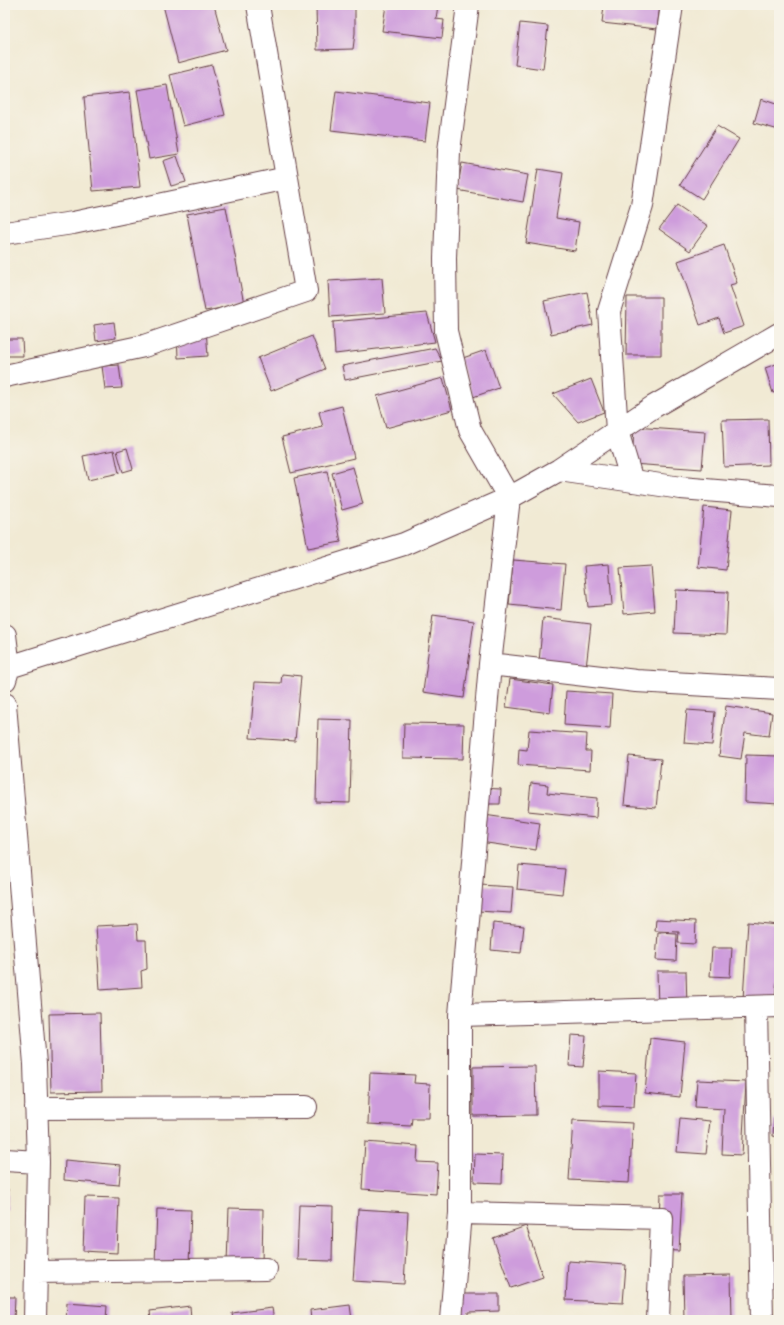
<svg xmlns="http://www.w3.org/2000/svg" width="784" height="1325" font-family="Itim,sans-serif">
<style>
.building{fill:#ce9cdc}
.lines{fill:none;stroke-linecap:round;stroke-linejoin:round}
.street-casing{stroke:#633d44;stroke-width:24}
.street{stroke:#fff;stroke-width:22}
</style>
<rect width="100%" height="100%" fill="#f7f3e8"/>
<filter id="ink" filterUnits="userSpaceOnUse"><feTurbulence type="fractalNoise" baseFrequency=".025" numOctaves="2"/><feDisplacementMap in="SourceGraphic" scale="8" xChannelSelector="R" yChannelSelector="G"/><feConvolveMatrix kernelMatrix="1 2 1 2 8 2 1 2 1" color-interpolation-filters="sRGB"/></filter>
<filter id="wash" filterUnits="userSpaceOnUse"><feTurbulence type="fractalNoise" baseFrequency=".012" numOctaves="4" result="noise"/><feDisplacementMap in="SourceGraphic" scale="16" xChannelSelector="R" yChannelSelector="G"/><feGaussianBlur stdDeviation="0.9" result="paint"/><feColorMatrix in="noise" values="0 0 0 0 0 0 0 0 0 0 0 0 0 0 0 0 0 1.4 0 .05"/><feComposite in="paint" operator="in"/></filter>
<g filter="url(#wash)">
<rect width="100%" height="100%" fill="#f1ead4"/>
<g id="blocks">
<!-- building -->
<path class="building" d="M163,5H214L226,50L178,63Z
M316,5H355V33L353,49L317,50Z
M386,5H438L436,19L444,20L442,38L382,31Z
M604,5H660L657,29L602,23Z
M520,23L548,26L543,69L515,65Z
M212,65L225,115L183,126L170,75Z
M167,85L179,154L149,159L137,90Z
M336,91L430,103L425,141L331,130Z
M130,92L140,187L93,191L84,97Z
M761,99L779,105V130L754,123Z
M717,126L739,139L702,199L680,185Z
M177,156L186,182L171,186L163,161Z
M462,163L528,175L523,202L457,190Z
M538,169L563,173L556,218L579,222L575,251L526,243Z
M677,205L708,226L690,251L659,229Z
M226,207L244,304L205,311L187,214Z
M724,245L737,283L730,285L744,326L724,333L719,318L700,325L678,261Z
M382,278L385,313L330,317L328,281Z
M587,292L593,325L551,334L544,301Z
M627,297H661V355H626Z
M427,313L435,342L335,354L333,322Z
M114,322L116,338L96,341L94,325Z
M206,329L208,356L178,358L177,331Z
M312,336L325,369L271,391L258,358Z
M5,339H22L23,356H5Z
M435,348L442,361L345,380L342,366Z
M486,350L499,388L473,397L460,359Z
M779,363V391L773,393L765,368Z
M119,365L122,388L105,389L102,366Z
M443,378L452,410L386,428L377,396Z
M591,379L604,412L578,422L553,394Z
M342,406L354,458L291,473L282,437L323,427L319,412Z
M768,419L769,465L724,467L722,420Z
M634,427L705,432L702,469L632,464Z
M127,448L133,469L123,472L117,451Z
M114,450L119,473L88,480L83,456Z
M353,467L363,504L342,510L332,473Z
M327,471L341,542L308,548L294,478Z
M704,507L732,510L726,570L698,567Z
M513,560L565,564L561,610L509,605Z
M609,564L612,605L588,607L584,566Z
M651,566L655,611L624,614L620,568Z
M676,590L728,592L726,635L674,633Z
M433,615L474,621L464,698L423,692Z
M543,618L591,624L586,668L539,662Z
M282,674L301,676L295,741L250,738L255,682L281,683Z
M510,679L553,685L550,713L506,707Z
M566,691L612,694L610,728L564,725Z
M726,706L772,713L769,736L745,733L741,759L719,756Z
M687,710L715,712L712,745L684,743Z
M777,711H779V738L776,737Z
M318,719L352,720L350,803L316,802Z
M404,723L464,724L463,759L403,758Z
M529,730L587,734L586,751H591L590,770L518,765L519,749L527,750Z
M746,755L779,756V804L745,802Z
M629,756L661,759L656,808L624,805Z
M531,783L548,785L547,793L597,798L596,818L528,811Z
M479,788L501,789L500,804H478Z
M477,814L540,823L536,850L473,841Z
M519,865L565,869L562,894L517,889Z
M480,885L513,887L511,913L478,911Z
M656,919L696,921L695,944L678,943L679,932L655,931Z
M748,922L779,925V948L775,1001L743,999Z
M493,923L524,926L521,953L491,950Z
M137,924L138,940H146L147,969L141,971L142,987L100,990L96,926Z
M658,933L677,934L676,961L656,960Z
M712,948H732L730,977L710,976Z
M657,971H686L687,1008L658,1009Z
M100,1013L102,1091L51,1092L49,1014Z
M571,1035L586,1036L583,1067L569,1066Z
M650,1038L685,1042L680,1097L645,1093Z
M535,1066L536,1115L473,1116V1067Z
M599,1071L636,1073L634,1107L599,1106Z
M370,1073L415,1075L414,1083L430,1084L429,1118H412L411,1126L368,1124Z
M697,1080L746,1082L742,1155L722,1154L724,1109L695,1107Z
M5,1107H8L6,1145H5Z
M680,1118L710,1121L706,1154L677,1152Z
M774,1119L779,1120V1137L773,1136Z
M573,1120L633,1123L629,1183L569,1180Z
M365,1142L418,1146L417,1162L438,1163L436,1194L362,1189Z
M475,1154L503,1155L502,1183L474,1182Z
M65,1160L121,1165L119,1185L64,1180Z
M5,1189H8L7,1210L5,1209Z
M660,1194H682L679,1251L658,1250Z
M85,1197L119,1198L117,1253L83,1251Z
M299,1205L333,1206L332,1261L297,1260Z
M229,1208L263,1209L262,1264L227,1263Z
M157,1209L191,1210L189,1265L155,1264Z
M358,1209L408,1212L404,1284L353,1281Z
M526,1226L543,1277L511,1288L493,1238Z
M568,1261L626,1265L623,1303L566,1300Z
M731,1275L732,1319L684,1320L683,1276Z
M452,1294H499V1311L468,1312V1320H452Z
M5,1297H15L14,1320H5Z
M67,1303L107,1306L106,1320H66Z
M350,1305L352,1320H311L310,1310Z
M190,1306L191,1320H151L150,1311Z
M272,1308L274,1320H233L232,1313Z"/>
</g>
</g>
<g filter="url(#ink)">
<use href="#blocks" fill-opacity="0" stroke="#633d44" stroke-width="1"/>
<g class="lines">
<!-- street casing -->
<g class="street-casing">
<path id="street" d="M5,233L73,223L287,178
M5,376L144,346L306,291L258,5
M559,470L681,488L779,496
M632,481L617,431L609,311L642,206L672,5
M5,635L9,667L5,680
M490,664L636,681L779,689
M5,676L9,667L404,544L509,498L559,470L653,407L779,334
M5,704L35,1064L38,1162L35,1320
M756,1007L762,1320
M460,1015L779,1006
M36,1108L306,1107
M5,1160L38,1162
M460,1213L662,1218L658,1320
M36,1272L266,1269
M451,1320L460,1213V1015L490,664L509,498L470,430L446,331L445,258L449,151L468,5"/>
</g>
<!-- street -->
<use href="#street" class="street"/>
</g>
</g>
<!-- margin -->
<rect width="784" height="1325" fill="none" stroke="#f7f3e8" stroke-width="20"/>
</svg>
